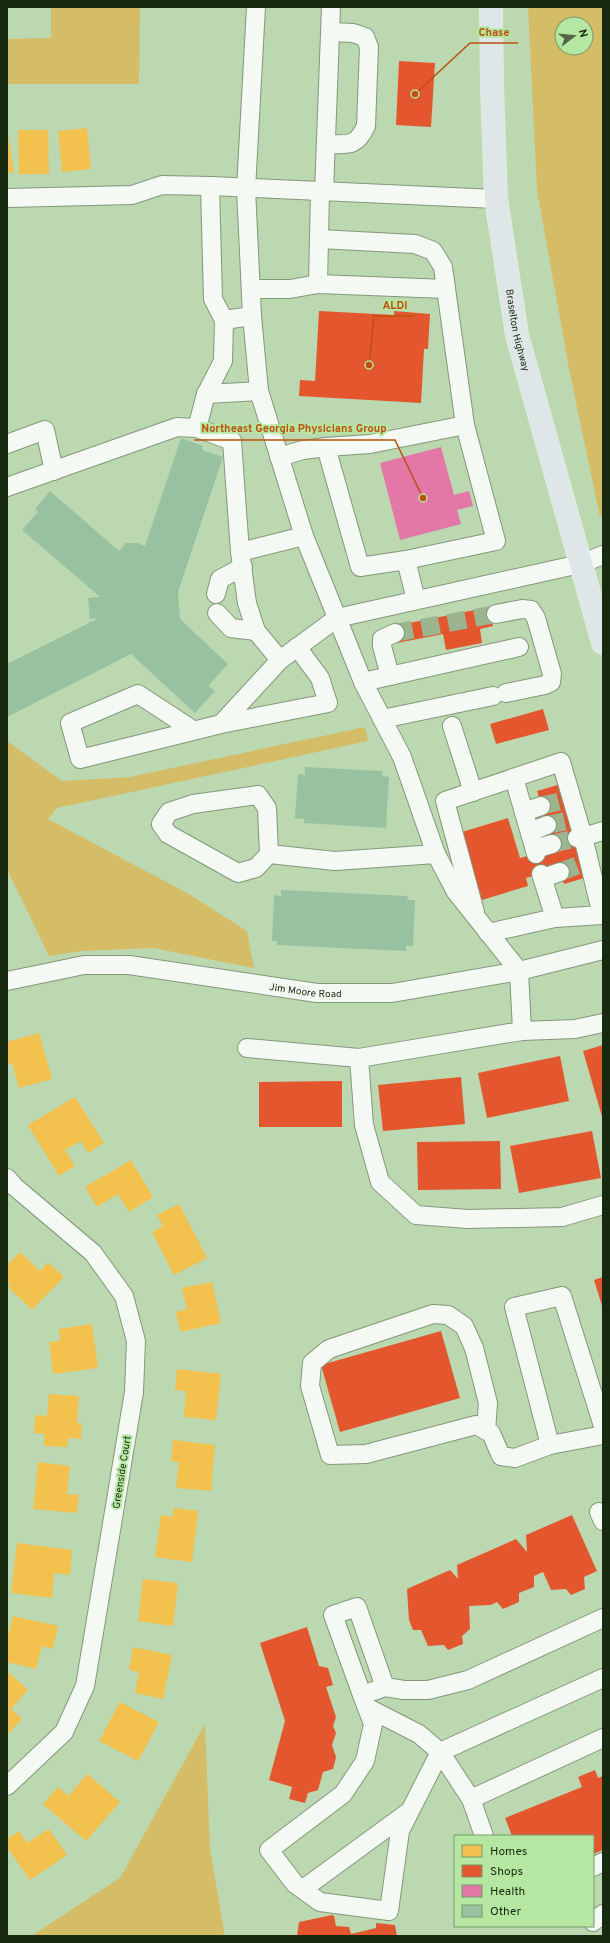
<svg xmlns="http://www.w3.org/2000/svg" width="610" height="1943" font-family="Overpass,sans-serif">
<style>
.green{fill:#d5bd68;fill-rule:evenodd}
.homes{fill:#f2c14e}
.shops{fill:#e4572e}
.health{fill:#e377a8}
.building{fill:#98c1a2}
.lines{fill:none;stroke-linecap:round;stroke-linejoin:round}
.minor-tunnel{stroke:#9bb591;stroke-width:18;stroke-dasharray:18 9;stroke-linecap:butt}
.minor-casing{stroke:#83987b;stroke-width:20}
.major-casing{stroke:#e1eddc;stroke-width:24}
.minor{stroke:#f5f9f3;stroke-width:18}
.major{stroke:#dee6e7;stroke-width:22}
.labels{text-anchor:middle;stroke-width:4;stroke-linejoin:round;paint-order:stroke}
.street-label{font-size:10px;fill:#172a0f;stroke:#b5e7a2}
.leader{fill:none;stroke:#be500d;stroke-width:1.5}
.callout-dot{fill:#be500d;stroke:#b5e7a2;stroke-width:1.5}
.callout-label{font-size:11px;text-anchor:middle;font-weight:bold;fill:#be500d;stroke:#b5e7a2;stroke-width:4;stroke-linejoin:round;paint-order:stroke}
</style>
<rect width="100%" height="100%" fill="#bcd8b1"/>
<!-- green -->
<path class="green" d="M51,7H140L139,84H7V39L51,38Z
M528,7H603V516L600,517L569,369L537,190ZM562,24H586V48H562Z
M365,727L368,741L57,808L48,819L189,894L247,931L254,968L153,948L82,951L49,956L7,869V741L62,781L130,777Z
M205,1724L210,1849L225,1936H31L120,1878Z"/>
<!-- homes -->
<path class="homes" d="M87,128L91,169L62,172L58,131Z
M7,130L14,172L7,173Z
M18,130H48L49,174H19Z
M39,1033L52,1079L19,1088L12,1063L7,1064V1042Z
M75,1097L104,1143L88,1153L81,1141L65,1150L75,1166L59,1176L28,1125Z
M131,1160L153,1197L129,1212L118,1194L97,1207L85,1187Z
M179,1204L207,1258L174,1275L152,1232L163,1226L157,1215Z
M20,1252L40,1271L48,1262L64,1277L32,1310L8,1287L11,1285L7,1282V1265Z
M212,1282L221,1323L180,1332L176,1312L187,1309L182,1288Z
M92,1324L98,1368L53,1374L49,1342L60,1341L59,1329Z
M177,1369L221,1374L216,1420L184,1417L186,1391L175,1390Z
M49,1394L79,1396L77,1423H82L81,1439L68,1438L67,1447L44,1446V1434L34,1433L35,1415L47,1416Z
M173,1440L215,1445L211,1491L176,1488L179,1462L171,1461Z
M38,1462L70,1466L67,1494L79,1495L77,1513L33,1509Z
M174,1508L198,1511L192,1562L155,1557L161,1515L172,1517Z
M17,1543L72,1550L70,1575L54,1573L52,1598L11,1593Z
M143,1579L178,1583L173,1626L138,1621Z
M13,1616L58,1626L53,1649L42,1646L36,1669L7,1662V1641Z
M133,1647L172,1655L163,1699L135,1693L139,1672L129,1670Z
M7,1671L28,1690L11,1709L22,1719L9,1733L7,1730Z
M120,1702L159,1722L138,1761L99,1741Z
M87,1774L120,1802L86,1841L43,1804L58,1787L69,1796Z
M49,1829L67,1855L30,1880L7,1847V1839L19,1831L27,1843Z"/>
<!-- shops -->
<path class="shops" d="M399,61L435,63L431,127L396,125Z
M319,311L394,315V311L430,314L428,349H424L421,403L299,396L300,380L315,381Z
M495,606L498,621L492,622L493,626L480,629L482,643L446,650L443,634L397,643L394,626Z
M543,709L549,730L496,744L490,724Z
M561,784L588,877L564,884L559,869L526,878L528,886L482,900L462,832L508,818L520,858L553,849L537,791Z
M603,1045V1120L583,1051Z
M560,1056L569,1101L487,1118L478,1073Z
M461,1077L465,1124L383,1131L378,1085Z
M342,1081V1127H259V1082Z
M592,1131L601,1178L519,1193L510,1146Z
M500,1141L501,1189L418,1190L417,1142Z
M603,1277V1309L594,1280Z
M441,1331L460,1398L340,1432L321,1365Z
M572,1515L597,1571L584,1577L585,1589L571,1595L566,1589L551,1590L543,1572L534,1576V1587L519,1593V1602L503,1609L497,1602L491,1605L469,1606L470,1629L462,1636L463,1644L448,1650L444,1645L428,1646L421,1630H413L409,1620L407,1589L450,1570L458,1579L457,1565L516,1539L527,1552L526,1535Z
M307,1627L319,1666L328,1668L333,1685L326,1687L336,1717L333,1726L336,1733L332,1745L336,1757L333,1769L323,1772L318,1790L308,1793L305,1803L289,1799L292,1787L269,1780L285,1721L260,1643Z
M595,1770L598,1778L603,1776V1850L593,1854V1836H512L505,1818L582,1787L578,1777Z
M332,1915L334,1916L336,1926L349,1927L351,1934L376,1928V1923L395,1925L397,1936H297L299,1922Z"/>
<!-- health -->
<path class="health" d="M441,447L454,495L469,491L473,506L457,510L461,524L400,540L380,463Z"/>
<!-- building -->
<path class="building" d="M181,438L203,446L202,450L223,457L178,592L180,619L228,664L208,686L215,691L195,713L131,654L7,717V664L99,618L90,619L88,598L100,597L22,530L38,512L35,509L50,491L119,551L126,543H138L145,546Z
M305,767L382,771V776L389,777L386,828L304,823V819L295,818L298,774L305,775Z
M281,890L408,896L407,900H415L413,946H406V951L277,945V941H272L274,895L281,896Z"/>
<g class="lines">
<!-- minor-tunnel -->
<path class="minor-tunnel" d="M395,633L496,614
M541,806L565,800
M547,825L571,820
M552,844L577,838
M560,872L584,863"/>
<!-- minor casing -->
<g class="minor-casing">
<g id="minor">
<path d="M256,7L246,189L252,316L259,391L304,536L363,682L402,757L436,854L456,892L519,971L522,1031L575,1029L603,1023"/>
<path d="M326,144C347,144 356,148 366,126L369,47L365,37L353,33L330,32"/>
<path d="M324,192L331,7"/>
<path d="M7,198L132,195L162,185L210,186"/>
<path d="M318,284L320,192"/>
<path d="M251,289H290L318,284L446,289"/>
<path d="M224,320L213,299L210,186L496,199"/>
<path d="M206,394L223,361L224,320L252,316"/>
<path d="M197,428L206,394L259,391"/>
<path d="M7,444L45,430L54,471"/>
<path d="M326,447L370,444L465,425"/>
<path d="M279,457L303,450L326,447L360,567L406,560L496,541L465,425L443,267L433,251L415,244L319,239"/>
<path d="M7,487L177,427L197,428L232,441L240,552L247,603L256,631L280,660"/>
<path d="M240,552L304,536"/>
<path d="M406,560L416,600"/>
<path d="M216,594L220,579L243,567"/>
<path d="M217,613L231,628L256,631"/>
<path d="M496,614L522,609L531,610L536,618L552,674L551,682L545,685L506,693"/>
<path d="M390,676L382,646V639L395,633"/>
<path d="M363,682L519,647"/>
<path d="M382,719L493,696"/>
<path d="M221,724L328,703L320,678L297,647"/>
<path d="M452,726L473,792"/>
<path d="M193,730L138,694L70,723L80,759L221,724L280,660L337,618L580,564L603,555"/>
<path d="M514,778L536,854"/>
<path d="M524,812L541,806"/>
<path d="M530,832L547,825"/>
<path d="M535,849L552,844"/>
<path d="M269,854L256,868L238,873L168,834L161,824L169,812L193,804L258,795L267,808L269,854L335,861L436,854"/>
<path d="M541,874L555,918"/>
<path d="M543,878L560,872"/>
<path d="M475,912L445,801L561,762L583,837L603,831"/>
<path d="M488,933L555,918L602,915L583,837L577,838"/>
<path id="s1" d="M7,981L84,965H129L317,993H392L519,971L603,950"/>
<path d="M247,1048L359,1058L522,1031"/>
<path d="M359,1058L364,1125L380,1182L416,1215L468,1219L562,1217L603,1205"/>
<path d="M7,1178L15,1187L93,1253L124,1296L136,1341L134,1392L85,1686L64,1732L7,1786"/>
<path d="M603,1426L562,1296L514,1307L550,1445L603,1435"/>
<path d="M486,1431L488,1403L474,1348L464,1326L448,1315L433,1314L329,1349L312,1363L310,1386L330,1455L366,1454L476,1425L491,1433L501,1456L515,1458L550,1445"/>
<path d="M599,1512L603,1521"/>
<path d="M385,1687L357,1607L333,1615L362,1695L385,1687L404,1690H428L468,1680L603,1618"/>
<path d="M362,1695L373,1724L365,1761L343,1794L269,1850L295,1884L320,1902L389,1911L400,1831L440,1752L603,1678"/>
<path d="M368,1708L419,1734L440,1752L471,1799L603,1738"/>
<path d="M471,1799L484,1836"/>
<path d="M593,1867L603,1862"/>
<path d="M303,1889L407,1813"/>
<path d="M593,1922L603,1914"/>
</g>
</g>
<!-- major casing -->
<g class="major-casing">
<g id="major">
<path id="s2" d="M491,7L492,87L496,199L517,335L603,643"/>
</g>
</g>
<!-- minor -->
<use href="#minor" class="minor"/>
<!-- major -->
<use href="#major" class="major"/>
</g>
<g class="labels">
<!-- street labels -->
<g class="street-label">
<text dy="4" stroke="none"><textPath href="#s2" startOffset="325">Braselton Highway</textPath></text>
<text dy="4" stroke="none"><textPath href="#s1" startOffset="302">Jim Moore Road</textPath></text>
<text transform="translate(121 1472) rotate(-81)" y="4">Greenside Court</text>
</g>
</g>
<!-- callouts -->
<path class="leader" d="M415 94L470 43H518M369 365L374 316H415M423 498L395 440H194"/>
<g class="callout-dot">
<circle cx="415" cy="94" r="4"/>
<circle cx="369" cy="365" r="4"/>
<circle cx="423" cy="498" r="4"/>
</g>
<g class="callout-label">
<text x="494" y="36">Chase</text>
<text x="395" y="309">ALDI</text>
<text x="294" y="432">Northeast Georgia Physicians Group</text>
</g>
<!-- border -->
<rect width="610" height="1943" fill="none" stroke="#172a0f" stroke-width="16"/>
<!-- legend -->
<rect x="454" y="1835" width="140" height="92" fill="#b5e7a2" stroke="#769b67"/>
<rect x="462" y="1845" width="20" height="12" fill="#f2c14e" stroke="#769b67"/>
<text x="490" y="1855" font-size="12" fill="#172a0f">Homes</text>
<rect x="462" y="1865" width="20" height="12" fill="#e4572e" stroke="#769b67"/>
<text x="490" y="1875" font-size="12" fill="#172a0f">Shops</text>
<rect x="462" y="1885" width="20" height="12" fill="#e377a8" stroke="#769b67"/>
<text x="490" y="1895" font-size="12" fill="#172a0f">Health</text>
<rect x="462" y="1905" width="20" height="12" fill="#98c1a2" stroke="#769b67"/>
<text x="490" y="1915" font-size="12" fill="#172a0f">Other</text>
<!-- north arrow -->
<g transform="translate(574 36) rotate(74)"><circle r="19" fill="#b5e7a2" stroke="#769b67"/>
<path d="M0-3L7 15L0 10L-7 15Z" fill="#516748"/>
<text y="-6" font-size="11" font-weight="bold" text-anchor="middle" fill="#172a0f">N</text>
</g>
</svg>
